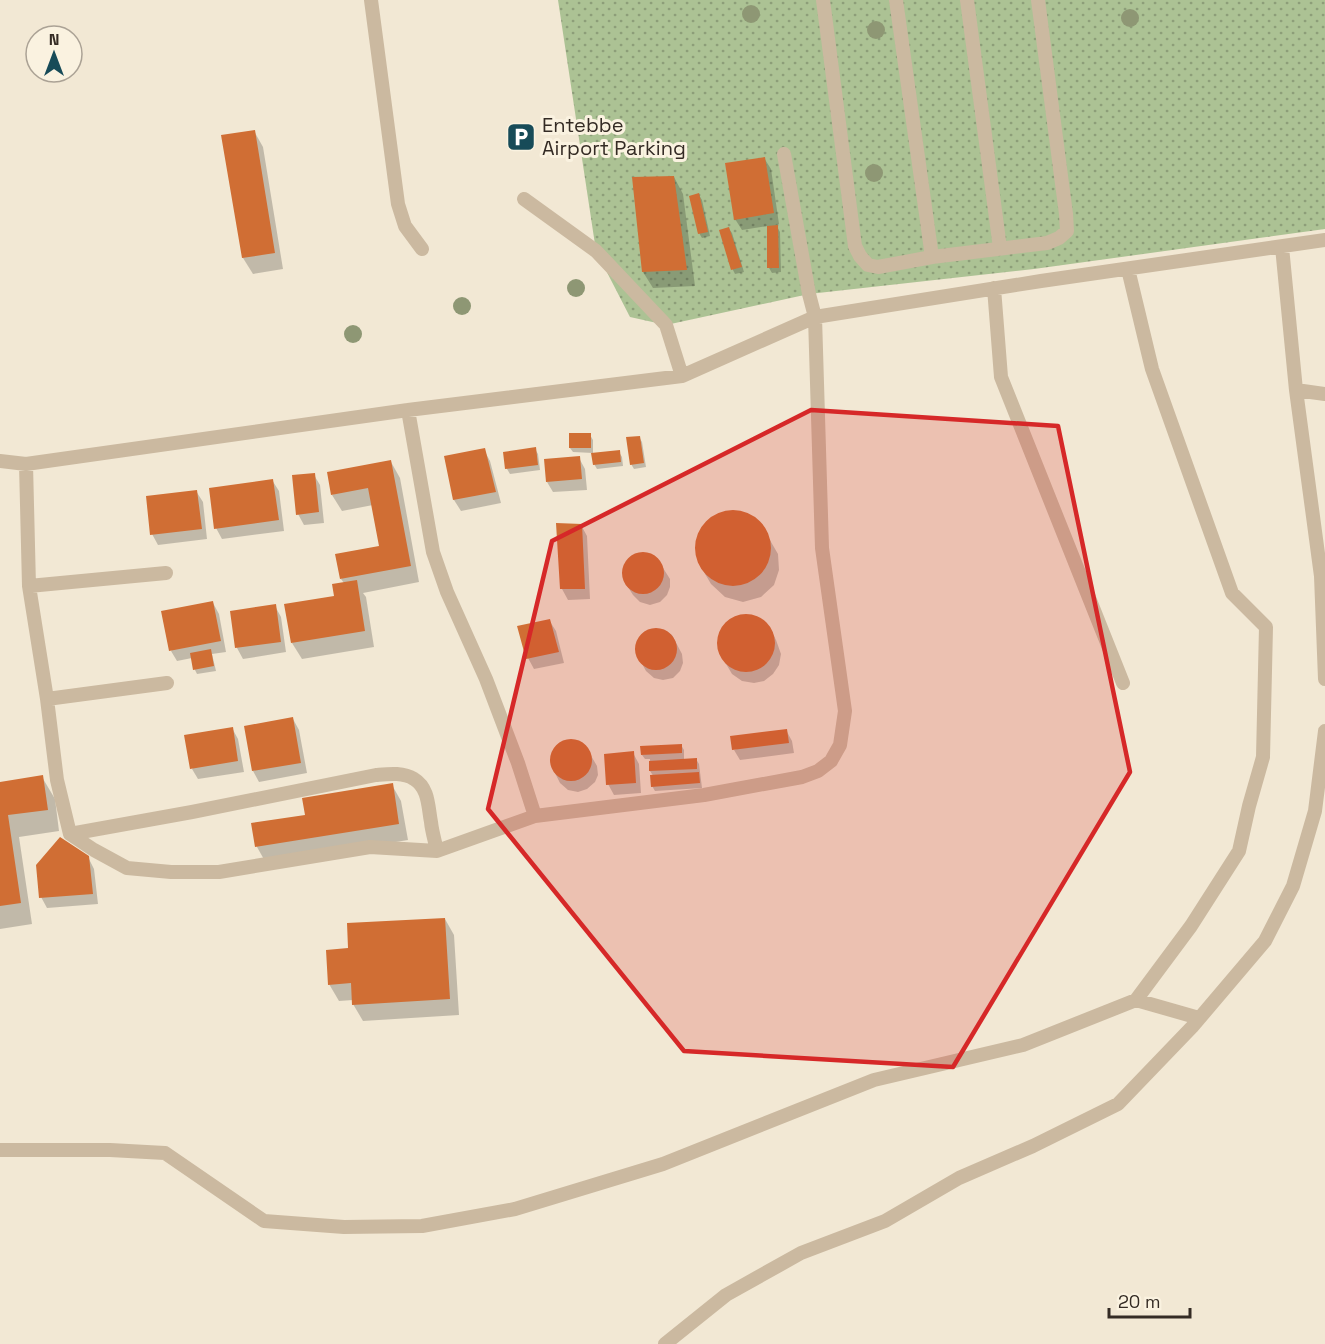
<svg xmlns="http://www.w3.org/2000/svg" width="1325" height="1344" font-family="'Space Grotesk',sans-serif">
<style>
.grass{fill:url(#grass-dots)}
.shadow{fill:#0003}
.building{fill:#d06e34}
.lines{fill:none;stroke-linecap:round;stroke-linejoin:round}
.service{stroke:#cbb9a0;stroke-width:14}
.tree{fill:#8e9774}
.marked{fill:#d62828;fill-opacity:0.2;stroke:#d62828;stroke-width:4.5;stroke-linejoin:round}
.labels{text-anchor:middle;stroke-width:6;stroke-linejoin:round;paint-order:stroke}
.poi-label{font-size:20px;fill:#342b24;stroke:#faf2e0;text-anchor:start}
</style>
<defs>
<pattern id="grass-dots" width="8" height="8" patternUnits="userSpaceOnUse" patternTransform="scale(1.5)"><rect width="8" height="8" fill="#acc294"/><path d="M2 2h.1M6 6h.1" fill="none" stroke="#8d9e79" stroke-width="1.8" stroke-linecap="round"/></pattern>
</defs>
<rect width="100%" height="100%" fill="#f2e8d4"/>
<!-- grass -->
<path class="grass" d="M558,0H1325V229L1034,269L809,294L666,325L630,317L596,251Z"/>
<!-- shadow -->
<path class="shadow" d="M254,131L263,147L283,269L253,274L243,258L223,136Z
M764,158L771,169L779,224L776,225L780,232L781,272L772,273L769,268L768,226L742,230L735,219Z
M674,177L683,194L695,286L653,288L643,272Z
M699,195L702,200L710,236L702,238L699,233Z
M729,229L732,233L744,272L735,274L733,270L721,231Z
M590,435L593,440V453L573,452L570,448Z
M639,437L642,442L646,467L634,469L631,464Z
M535,449L538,454L540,470L510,474L507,469L504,453Z
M484,450L490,461L501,503L461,511L454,500L445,458Z
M619,452L622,457L623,466L597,469L594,464Z
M579,458L585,469L587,490L553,492L547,482Z
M391,462L400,478L419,582L363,593L366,597L374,647L302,659L292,643L336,598L344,583L341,579L381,547L373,505L342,511L332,495Z
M314,475L320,485L324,523L304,525L298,514Z
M272,480L279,491L284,531L222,539L216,528Z
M196,491L203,502L207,539L158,545L152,534Z
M731,511L747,514L760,523L778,554L779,570L774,585L761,597L743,602L725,597L711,584L701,567L696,550L698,536L706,523L718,515Z
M581,525L587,536L590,599L568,600L562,589Z
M643,553L651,555L658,560L670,579V587L667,595L660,602L650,605L640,602L633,595L626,584L623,574L624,566L629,560L635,555Z
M213,603L219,614L226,652L212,654L216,671L197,674L195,670L192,658L177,661L171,651Z
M275,606L281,617L286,652L243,659L237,648L232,612Z
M746,615L759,619L770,628L776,640L781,654L779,665L773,674L764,681L754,683L742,681L732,674L719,652L718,640L722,629L732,619Z
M549,620L556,631L564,663L534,669L528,658Z
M656,629L664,630L672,635L682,654L683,663L680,671L673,678L663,680L654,678L646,671L640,660L636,650L637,642L642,635L648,631Z
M293,719L299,730L307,773L259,782L253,771L246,727Z
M232,728L238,739L244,772L198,779L192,769Z
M786,730L792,741L794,753L740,760L734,750Z
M570,741L579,742L586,747L597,766L598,775L595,782L587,789L578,792L568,790L560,783L554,771L551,762L552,754L556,747L562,742Z
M681,745L684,750V760L696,759L699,764L702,788L655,791L652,786L654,777L650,771V759H645L642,755Z
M633,753L639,764L641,793L614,795L608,784Z
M42,777L55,799L59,831L19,837L32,924L0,929V783Z
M392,785L401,801L408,840L266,863L257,847L253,825L307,816Z
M88,857L94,869L98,904L47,908L41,897Z
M445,919L454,935L459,1015L363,1021L353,1004V1000L339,1001L329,984L350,950Z"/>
<!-- building -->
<path class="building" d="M255,130L275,253L242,258L221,135Z
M765,157L774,213L734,220L725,163Z
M674,176L687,270L642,272L632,177Z
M699,193L708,232L698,234L689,196Z
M778,225L779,268H767V226Z
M729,227L742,267L731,270L719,230Z
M569,433H591V448H569Z
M640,436L644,463L630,465L626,437Z
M536,447L538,465L505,469L503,452Z
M485,448L496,492L453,500L444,456Z
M620,450L621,462L593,465L591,453Z
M580,456L582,479L546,482L544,459Z
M391,460L411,566L340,579L335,554L379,546L368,488L331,495L327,472Z
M315,473L319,512L296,515L292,475Z
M273,479L279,520L214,529L209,488Z
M197,490L202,529L150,535L146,496Z
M695 548a38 38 0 1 1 76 0a38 38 0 1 1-76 0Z
M556,523L582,524L585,589H560Z
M622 573a21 21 0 1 1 42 0a21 21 0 1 1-42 0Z
M357,580L365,631L291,643L284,604L334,596L332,584Z
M213,601L221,641L169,651L161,611Z
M276,604L281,642L235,648L230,611Z
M717 643a29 29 0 1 1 58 0a29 29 0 1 1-58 0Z
M550,619L559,652L526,659L517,626Z
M635 649a21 21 0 1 1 42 0a21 21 0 1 1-42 0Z
M211,649L214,666L193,670L190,653Z
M293,717L301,763L252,771L244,726Z
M233,727L238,761L190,769L184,735Z
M787,729L789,743L732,750L730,736Z
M550 760a21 21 0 1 1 42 0a21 21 0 1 1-42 0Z
M682,744V753L641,755L640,746Z
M634,751L636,783L606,785L604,754Z
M697,758V769L649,771V761Z
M699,772L700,783L651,787L650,775Z
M43,775L48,810L8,815L21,903L0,906V782Z
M393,783L399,824L255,847L251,823L305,815L302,798Z
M60,837L89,856L93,894L39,898L36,865Z
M445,918L450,999L352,1005L351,983L328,985L326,950L348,948L347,923Z"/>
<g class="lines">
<!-- service -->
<path class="service" d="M371,0L398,204L405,226L422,249
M823,0L855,246L860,256L868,265L878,267L932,257L1047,243L1059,238L1067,231L1066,214L1038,0
M896,0L932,257
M967,0L1000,248
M524,199L596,251L666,325L682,376
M1282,247L1296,390L1321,576L1325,679
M994,288L1001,377L1123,683
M1296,390L1325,394
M408,410L433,552L447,592L486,679L518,763L535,816
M0,461L26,464L408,410L682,376L815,317L1041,281L1325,240
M26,464L29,586L47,699L57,780L70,834L94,850L127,868L171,872H219L370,847L437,851L535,816L704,795L802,777L818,771L831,761L840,745L845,711L822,548L815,317L809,294L784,154
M29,586L166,573
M47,699L167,683
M70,834L192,812L376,775C388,774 403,772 414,779C429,788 428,807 431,822C432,832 435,841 437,851
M1136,1000L1199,1018
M0,1150H110L165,1153L264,1221L344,1227L422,1226L515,1209L663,1164L874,1080L1023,1045L1136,1000L1191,926L1239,851L1249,806L1263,757L1266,627L1232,593L1152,369L1128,269
M665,1344L726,1295L801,1253L885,1221L959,1178L1033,1146L1118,1104L1192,1027L1265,941L1293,886L1315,811L1325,731"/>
</g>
<!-- trees -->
<g class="tree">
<circle cx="751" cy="14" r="9"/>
<circle cx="1130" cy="18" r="9"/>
<circle cx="876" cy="30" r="9"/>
<circle cx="874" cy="173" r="9"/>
<circle cx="576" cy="288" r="9"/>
<circle cx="462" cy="306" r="9"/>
<circle cx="353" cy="334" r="9"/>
</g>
<!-- marked area -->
<path class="marked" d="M811,410L1058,426L1130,772L953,1067L684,1051L488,809L552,541Z"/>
<!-- icons -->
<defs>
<g id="parking-square" transform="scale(1.5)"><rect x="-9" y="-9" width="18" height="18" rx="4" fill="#174b58" stroke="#faf2e0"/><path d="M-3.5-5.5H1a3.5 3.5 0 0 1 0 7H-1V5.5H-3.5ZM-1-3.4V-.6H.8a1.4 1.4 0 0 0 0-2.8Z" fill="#fff"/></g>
</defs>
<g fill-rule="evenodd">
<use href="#parking-square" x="521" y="137"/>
</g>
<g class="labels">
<!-- poi labels -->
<g class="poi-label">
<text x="542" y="132">Entebbe<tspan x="542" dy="23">Airport Parking</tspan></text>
</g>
</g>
<!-- north arrow -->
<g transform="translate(54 54)"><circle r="28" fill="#faf2e0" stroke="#aba295" stroke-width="1.5"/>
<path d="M0-4.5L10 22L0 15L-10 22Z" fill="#174b58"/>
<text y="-9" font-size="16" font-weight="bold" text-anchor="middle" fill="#342b24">N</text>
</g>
<!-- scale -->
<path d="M1109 1308v9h81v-9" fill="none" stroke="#342b24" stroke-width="3"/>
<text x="1118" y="1308" font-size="18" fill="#342b24" stroke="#faf2e0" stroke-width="4.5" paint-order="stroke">20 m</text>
</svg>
